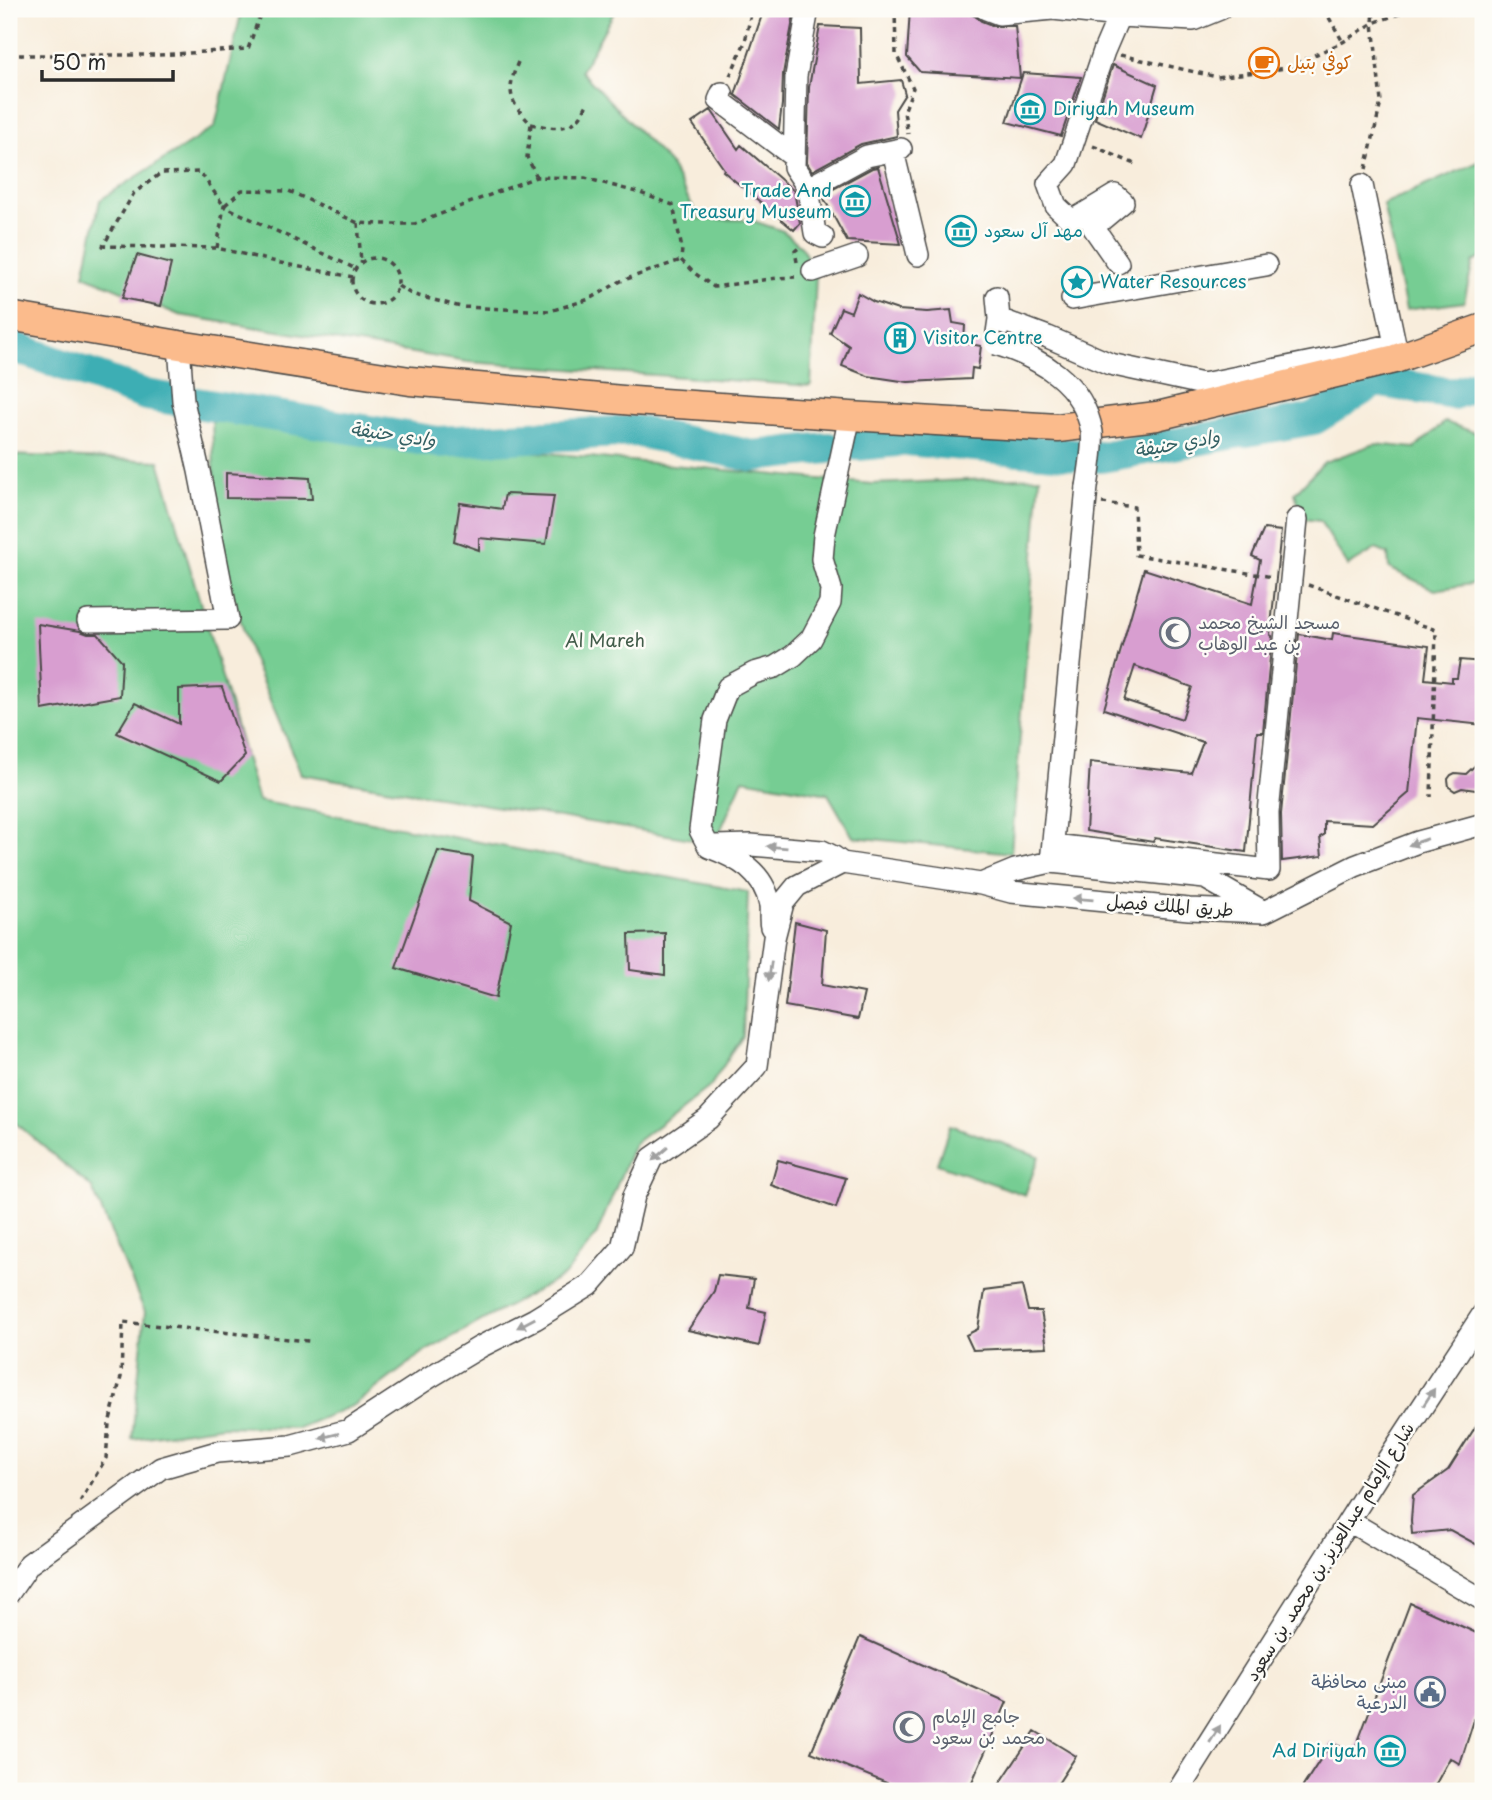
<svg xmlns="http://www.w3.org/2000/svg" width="1492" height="1800" font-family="'Playpen Sans','Playpen Sans Arabic',sans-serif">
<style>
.green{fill:#76cd93;stroke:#507c5f;stroke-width:2}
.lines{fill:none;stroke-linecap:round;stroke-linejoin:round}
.river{stroke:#3daeb4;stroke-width:32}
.building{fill:#d89ed0;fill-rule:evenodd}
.minor-casing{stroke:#4a4846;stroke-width:24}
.major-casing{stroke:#4a4846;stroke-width:31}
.path{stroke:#4a4846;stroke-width:3.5;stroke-dasharray:5 5;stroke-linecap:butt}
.minor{stroke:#fff;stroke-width:21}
.major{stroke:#fbbb8c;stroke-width:28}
.minor-bridge-casing{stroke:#4a4846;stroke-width:24;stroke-linecap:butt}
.minor-bridge{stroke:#fff;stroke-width:21}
.oneway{fill:#a0a0a0}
.labels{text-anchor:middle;stroke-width:5;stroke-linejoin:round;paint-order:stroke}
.food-label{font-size:18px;fill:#c56008;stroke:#fdfcf7;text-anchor:start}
.culture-label{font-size:18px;fill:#0d838f;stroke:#fdfcf7;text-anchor:start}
.worship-label{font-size:18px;fill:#5b616d;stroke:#fdfcf7;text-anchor:start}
.park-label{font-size:18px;fill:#425c4a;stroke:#fdfcf7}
.street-label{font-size:18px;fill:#2b2b2b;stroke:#fdfcf7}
.service-label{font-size:18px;fill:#4e5e75;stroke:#fdfcf7;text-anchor:end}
.water-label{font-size:19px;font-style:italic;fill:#325f62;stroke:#fdfcf7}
</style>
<rect width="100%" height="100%" fill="#fdfcf7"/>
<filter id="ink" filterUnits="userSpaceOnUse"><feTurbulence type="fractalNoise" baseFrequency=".0143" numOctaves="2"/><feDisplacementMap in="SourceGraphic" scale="14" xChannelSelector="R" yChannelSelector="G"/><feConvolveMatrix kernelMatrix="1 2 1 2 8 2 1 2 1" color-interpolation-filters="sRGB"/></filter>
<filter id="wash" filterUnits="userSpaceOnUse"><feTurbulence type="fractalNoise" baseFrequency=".00686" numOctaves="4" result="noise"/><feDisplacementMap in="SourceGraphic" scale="28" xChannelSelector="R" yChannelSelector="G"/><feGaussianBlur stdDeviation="1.57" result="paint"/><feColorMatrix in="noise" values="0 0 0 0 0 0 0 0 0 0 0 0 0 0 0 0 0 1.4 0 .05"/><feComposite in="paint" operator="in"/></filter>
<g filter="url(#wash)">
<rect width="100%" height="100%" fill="#f8eddc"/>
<!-- green -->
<path class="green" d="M242,9H616L581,71L669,163L699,219L751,220L783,231L801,246L816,275L811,386L468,362L179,315L84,275L100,200L215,127Z
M1483,160V257L1473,262L1464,302L1406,310L1383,204Z
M212,421L872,484L1040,477L1011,853L853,837L828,794L743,779L715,843L301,774L251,655L217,541Z
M1445,422L1476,433L1483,430V582L1435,590L1389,568L1388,554L1376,549L1348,566L1320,521L1303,519L1295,493L1324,462L1375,444L1415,448Z
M9,455L159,461L258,801L748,892L743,1036L711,1085L634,1144L596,1236L564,1276L424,1352L354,1405L298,1428L223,1426L132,1439L145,1312L92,1188L9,1117Z
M950,1125L1039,1156L1025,1195L937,1164Z"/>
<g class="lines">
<!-- river -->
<path class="river" d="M9,345L146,395L438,442L635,431L752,456L828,448
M858,445L906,440L1101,457L1314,419L1376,381L1453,394L1483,383"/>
</g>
<g id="blocks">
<!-- building -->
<path class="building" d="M764,9H795L783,74L782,104L779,129L735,95Z
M910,9H961L975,16L981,21L994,26H1015L1020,78L920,72L907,57Z
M820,26L860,28L861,84L901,80L905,94L895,110L897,136L861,144L812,171L807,163L809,87Z
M1113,65L1157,85L1141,139L1095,119Z
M1023,73L1081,77L1061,136L1007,122Z
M711,110L738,149L741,145L794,191L800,223L794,230L723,171L724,169L692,123Z
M878,167L901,244L847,241L822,195L872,168Z
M137,255L171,264L161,306L122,298Z
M858,293L874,302L898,310L927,312L951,310L953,323L965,325L964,343L981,346L978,369L972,368L971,379L908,382L868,376L842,366L849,346L830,333L841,308L851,312Z
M226,473L310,478L312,499L226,498Z
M505,494L554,496L546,544L479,538V550L454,541L460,503L502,509Z
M1264,529L1281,531L1270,635L1272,636L1263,732H1257L1246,852L1155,838L1153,842L1086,831L1090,762L1191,773L1203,742L1104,709L1144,569L1252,604L1260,560L1252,556ZM1135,666L1192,687L1182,719L1124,700Z
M38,624L80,631L88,634H98L122,661L120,696L42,710Z
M1333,633L1429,646L1425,679L1452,682V678H1457L1460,660L1483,662V725L1417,718L1409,793L1373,824L1324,821V835L1320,837L1322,856L1282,861L1281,814L1299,634L1332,640Z
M222,687L245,756L221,781L117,733L135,703L179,724V689Z
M1483,758V791L1462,788L1455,791L1449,787L1448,779L1451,775L1455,773L1466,774Z
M438,851L473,857L469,901L511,922L496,998L396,968Z
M795,922L826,930L822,985L864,993L858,1019L785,1006Z
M665,933V975L630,970L629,934Z
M778,1160L846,1178L836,1208L771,1185Z
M718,1275L754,1279L749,1308L766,1312L759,1346L688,1330L714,1291Z
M1022,1286L1028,1311H1041L1047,1347L973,1350L966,1335L978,1329L984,1291Z
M1483,1415V1548L1450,1530L1412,1534L1411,1520L1413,1495L1448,1470Z
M1410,1603L1483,1636V1705L1475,1717L1460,1764L1450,1758L1432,1791H1300L1331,1743L1354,1752Z
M860,1637L1007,1702L968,1791H906L811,1752Z
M1035,1731L1076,1756L1053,1791H995Z"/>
</g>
</g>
<g filter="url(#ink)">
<use href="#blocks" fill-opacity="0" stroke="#4a4846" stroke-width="2"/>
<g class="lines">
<!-- minor casing -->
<g class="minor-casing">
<path id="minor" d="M808,9L796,76L794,167L808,188L815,233L823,237
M986,9L999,14L1053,9L1119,16L1193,20L1220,9
M722,93L719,100L794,157
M893,151L918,255
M808,188L867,156L901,149
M1118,263L1093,227L1123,202L1115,195L1072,221L1056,206L1048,184L1066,164L1104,51L1119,16
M813,271L857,256
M997,297L999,319L997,333
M1072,299L1266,265
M999,319L1048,337L1110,364L1203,384L1337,357L1395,344L1362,185
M88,621L228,619L199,471L183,401L179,345
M1053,845L1269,870L1268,813L1297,519
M715,846L751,845L822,851L834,857L842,863
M1051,862L1087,487
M842,863L981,884L1011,892L1189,909L1264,912L1355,866L1418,842L1483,824
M981,884L1015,870L1051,862L1205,878L1259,909
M771,927C769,920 771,913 770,905C764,872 738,858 709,847L700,830L715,720L728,687L754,673L775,667L793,656L811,639L830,603L831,589L822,559L824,536L850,416
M1349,1521L1483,1600
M9,1593L29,1564L161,1468L217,1452L290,1446L349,1430L430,1377L480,1347L535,1319L590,1285L622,1248L634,1196L652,1158L708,1119L757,1066L774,938L783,903L797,886L842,863
M1178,1791L1379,1473L1483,1314"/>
</g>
<!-- major casing -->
<g class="major-casing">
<path id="major" d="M9,316L179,345L410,381L634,401L850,416L1058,428L1157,416L1395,359L1483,328"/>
</g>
<!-- path -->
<path class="path" d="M895,9L896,54L913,88L904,112L908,134
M1324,9L1343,42
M9,55H159L248,49L262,9
M1120,55L1217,77L1286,68L1343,42L1373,23L1399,14L1404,9
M518,62C506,92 509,101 531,124L527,157L537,177
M730,76L745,42L752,9
M531,124C547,127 567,132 579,118C583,114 585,107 588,103
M1093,146L1135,164
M1366,169L1381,102L1373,23L1374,9
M358,223L361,263
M217,248L224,206L356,269
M352 281a23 23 0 1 1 46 0a23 23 0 1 1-46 0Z
M797,262L795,251L801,246
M353,277L285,264L217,248L103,246L134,193L161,173L200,172L224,206L242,190L289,191L358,223L380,224H415L536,177L585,178L640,193L673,205L682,249L681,260L693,272L714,287L777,278L795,277
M398,286L411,294L461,307L550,311L590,299L621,281L681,260
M1102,503L1134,507L1136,555L1273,577
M1308,585L1436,630L1431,797
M80,1502L106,1458L109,1424L121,1377L123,1322L309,1341"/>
<!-- minor -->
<use href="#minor" class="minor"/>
<!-- major -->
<use href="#major" class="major"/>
<!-- minor-bridge casing -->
<g class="minor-bridge-casing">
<path id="minor-bridge" d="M996,344C1040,358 1083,382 1092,432C1094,446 1089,473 1087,487"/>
</g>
<!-- minor-bridge -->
<use href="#minor-bridge" class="minor-bridge"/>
</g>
<!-- one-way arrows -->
<defs><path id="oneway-solid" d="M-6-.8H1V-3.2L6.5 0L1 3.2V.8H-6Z" transform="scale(1.75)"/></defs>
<g class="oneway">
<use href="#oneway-solid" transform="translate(1418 842) rotate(161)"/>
<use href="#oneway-solid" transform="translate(777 847) rotate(-175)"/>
<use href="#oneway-solid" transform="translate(1083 899) rotate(-175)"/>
<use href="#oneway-solid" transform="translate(770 971) rotate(98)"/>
<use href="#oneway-solid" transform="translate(660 1154) rotate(139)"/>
<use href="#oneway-solid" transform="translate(526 1323) rotate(152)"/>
<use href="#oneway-solid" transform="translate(1429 1397) rotate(-57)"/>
<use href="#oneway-solid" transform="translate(329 1436) rotate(165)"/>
<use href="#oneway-solid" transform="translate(1215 1734) rotate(-58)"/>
</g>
</g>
<!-- icons -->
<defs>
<g id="cafe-ring" transform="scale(1.575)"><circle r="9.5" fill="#fdfcf7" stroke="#e8710a" stroke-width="1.5"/><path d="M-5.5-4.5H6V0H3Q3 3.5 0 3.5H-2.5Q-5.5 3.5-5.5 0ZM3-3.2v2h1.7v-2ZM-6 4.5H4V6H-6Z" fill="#e8710a"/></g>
<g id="museum-ring" transform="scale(1.575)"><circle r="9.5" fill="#fdfcf7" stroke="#0f9aa8" stroke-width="1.5"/><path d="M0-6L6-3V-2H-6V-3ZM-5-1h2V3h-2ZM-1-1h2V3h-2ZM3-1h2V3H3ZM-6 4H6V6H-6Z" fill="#0f9aa8"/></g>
<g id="sight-ring" transform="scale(1.575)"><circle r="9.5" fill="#fdfcf7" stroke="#0f9aa8" stroke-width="1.5"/><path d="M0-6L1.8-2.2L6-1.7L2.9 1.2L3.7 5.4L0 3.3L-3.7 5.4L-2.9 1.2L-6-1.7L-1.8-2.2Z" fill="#0f9aa8"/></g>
<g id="building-ring" transform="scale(1.575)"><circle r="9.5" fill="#fdfcf7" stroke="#0f9aa8" stroke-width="1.5"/><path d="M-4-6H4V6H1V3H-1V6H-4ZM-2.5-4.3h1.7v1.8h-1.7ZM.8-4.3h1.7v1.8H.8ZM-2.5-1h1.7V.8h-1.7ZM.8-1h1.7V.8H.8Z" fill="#0f9aa8"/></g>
<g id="mosque-ring" transform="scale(1.575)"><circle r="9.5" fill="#fdfcf7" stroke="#6b7280" stroke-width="1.5"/><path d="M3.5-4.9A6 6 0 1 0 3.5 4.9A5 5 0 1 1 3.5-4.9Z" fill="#6b7280"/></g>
<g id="civic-ring" transform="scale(1.575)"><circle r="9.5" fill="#fdfcf7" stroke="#5c6f8a" stroke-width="1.5"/><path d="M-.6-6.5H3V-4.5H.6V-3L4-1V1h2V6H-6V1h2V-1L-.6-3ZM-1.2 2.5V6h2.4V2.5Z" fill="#5c6f8a"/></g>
</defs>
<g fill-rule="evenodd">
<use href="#cafe-ring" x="1264" y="63"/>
<use href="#museum-ring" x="1030" y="109"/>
<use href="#museum-ring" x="855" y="201"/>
<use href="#museum-ring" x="961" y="231"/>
<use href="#sight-ring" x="1077" y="282"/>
<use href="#building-ring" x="900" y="338"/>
<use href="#mosque-ring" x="1175" y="633"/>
<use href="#civic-ring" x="1430" y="1692"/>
<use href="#mosque-ring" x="909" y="1727"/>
<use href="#museum-ring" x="1390" y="1751"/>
</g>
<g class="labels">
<!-- food labels -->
<g class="food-label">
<text x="1287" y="69">كوفي بتيل</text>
</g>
<!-- culture labels -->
<g class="culture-label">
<text x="1053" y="115">Diriyah Museum</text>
<text x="832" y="197" text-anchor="end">Trade And<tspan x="832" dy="21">Treasury Museum</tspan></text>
<text x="984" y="237">مهد آل سعود</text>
<text x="1100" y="288">Water Resources</text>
<text x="923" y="344">Visitor Centre</text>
<text x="1367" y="1757" text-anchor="end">Ad Diriyah</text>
</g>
<!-- worship labels -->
<g class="worship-label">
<text x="1198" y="629">مسجد الشيخ محمد<tspan x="1198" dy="21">بن عبد الوهاب</tspan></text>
<text x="932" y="1723">جامع الإمام<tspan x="932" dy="21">محمد بن سعود</tspan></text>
</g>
<!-- park labels -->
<g class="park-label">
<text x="605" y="647">Al Mareh</text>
</g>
<!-- street labels -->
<g class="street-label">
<text transform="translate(1170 906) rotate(4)" y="6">طريق الملك فيصل</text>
<text transform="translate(1330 1552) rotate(-58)" y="6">شارع الإمام عبدالعزيز بن محمد بن سعود</text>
</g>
<!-- service labels -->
<g class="service-label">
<text x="1407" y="1688">مبنى محافظة<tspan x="1407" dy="21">الدرعية</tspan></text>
</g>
<!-- water labels -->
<g class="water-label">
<text transform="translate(393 434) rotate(8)" y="7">وادي حنيفة</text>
<text transform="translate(1177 443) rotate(-10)" y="7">وادي حنيفة</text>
</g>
</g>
<!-- margin -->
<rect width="1492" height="1800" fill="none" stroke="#fdfcf7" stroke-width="35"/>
<!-- scale -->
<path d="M42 70v10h131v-10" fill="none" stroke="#2b2b2b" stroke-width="3.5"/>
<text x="52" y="70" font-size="21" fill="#2b2b2b" stroke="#fdfcf7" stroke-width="5" paint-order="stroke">50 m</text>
</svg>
